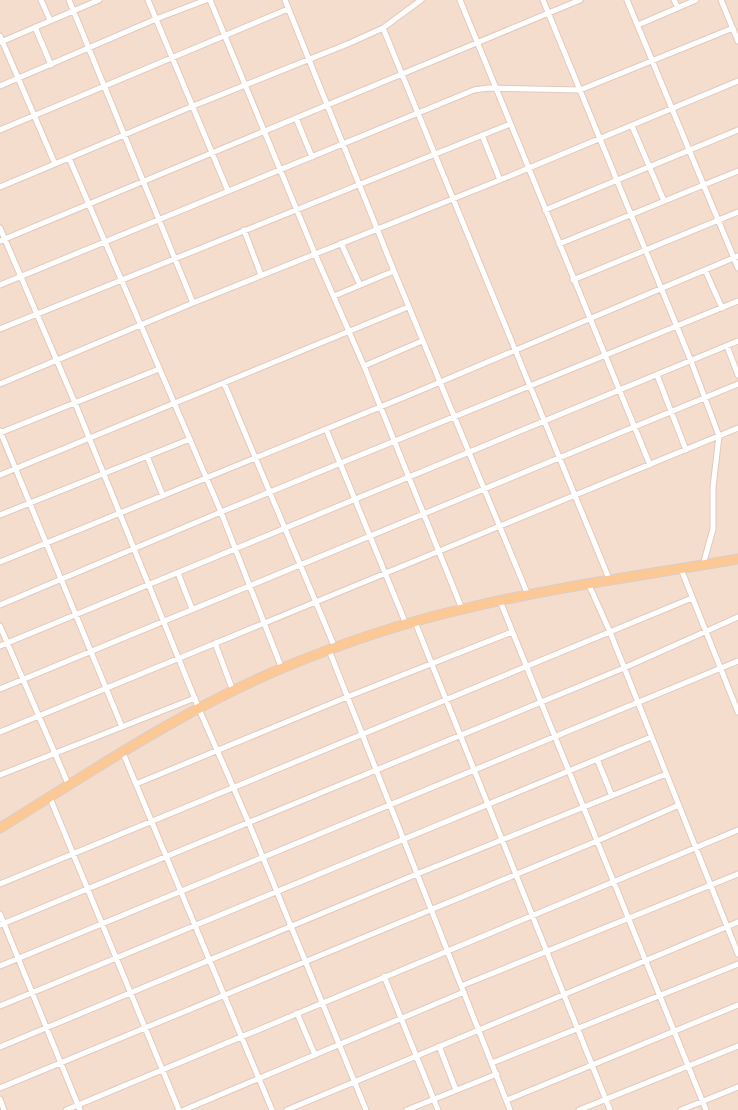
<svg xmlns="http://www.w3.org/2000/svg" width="738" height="1110" font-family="Roboto,sans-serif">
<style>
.residential{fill:#f4ddcd}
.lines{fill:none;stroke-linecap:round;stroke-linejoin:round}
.street-casing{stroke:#e2c9bd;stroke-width:7}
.primary-casing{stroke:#d8cecb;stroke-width:11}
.street{stroke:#fff;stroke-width:5}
.primary{stroke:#fcc895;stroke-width:9}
</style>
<rect width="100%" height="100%" fill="#fcecde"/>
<!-- residential -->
<path class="residential" d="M0,0H738V1110H0Z"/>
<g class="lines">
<!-- street casing -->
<g class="street-casing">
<path id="street" d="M41,0L50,20
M69,0L193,303
M148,0L228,191
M210,0L315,254L364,366L462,609
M285,0L394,271L528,595
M460,0L650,465
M543,0L691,361L719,436L713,487V529L703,565
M627,0L738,268
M674,0L678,8
M721,0L738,41
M638,25L696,0
M35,27L51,65
M383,28L610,581
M0,36L55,164
M1,42L99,0
M0,86L156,19L206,0
M296,118L312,157
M632,126L664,201
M0,130L288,9
M482,135L500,180
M69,158L221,512L282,669
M0,187L193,106L350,43L383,28L421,0
M545,210L738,130
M0,228L75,403L199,709L248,821L366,1110
M244,230L261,275
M0,241L580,0
M341,243L360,285
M559,244L738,171
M705,270L722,308
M573,280L738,212
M0,285L474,90L488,88L580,90L733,28
M334,296L394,271
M0,329L510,124
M727,346L738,375
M364,366L422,341
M657,375L686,450
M224,383L335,648
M0,384L193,303L500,180L738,81
M326,429L406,624
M0,431L122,727
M0,433L159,369
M147,456L163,496
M0,475L408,307
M0,515L190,439
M0,562L412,394L738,256
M681,569L738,712
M178,573L192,609
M589,585L610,632L738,954
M500,601L706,1110
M0,605L221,512L738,301
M415,622L610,1110
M0,626L69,786
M215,643L233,691
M0,646L738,341
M329,650L510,1110
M0,689L738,384
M0,732L738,428
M123,753L272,1110
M597,759L612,796
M0,775L195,698
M136,784L347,697L512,632
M50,798L179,1110
M0,884L692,598
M0,914L80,1110
M0,925L624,668L738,617
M0,966L738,661
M384,976L438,1110
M461,986L738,874
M0,1006L651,737
M297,1013L315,1055
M439,1046L456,1090
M0,1047L417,874L666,774
M492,1063L738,964
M0,1088L597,841L679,805
M0,1099L4,1110
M507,1100L738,1005
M66,1110L738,830
M184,1110L464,992
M287,1110L738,922
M407,1110L497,1074
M579,1110L738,1046
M681,1110L738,1087"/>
</g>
<!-- primary casing -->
<g class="primary-casing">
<path id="primary" d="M0,828C92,771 184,709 285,667C343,643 402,623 463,609C553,587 646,575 738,559"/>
</g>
<!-- street -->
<use href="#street" class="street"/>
<!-- primary -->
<use href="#primary" class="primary"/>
</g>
</svg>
